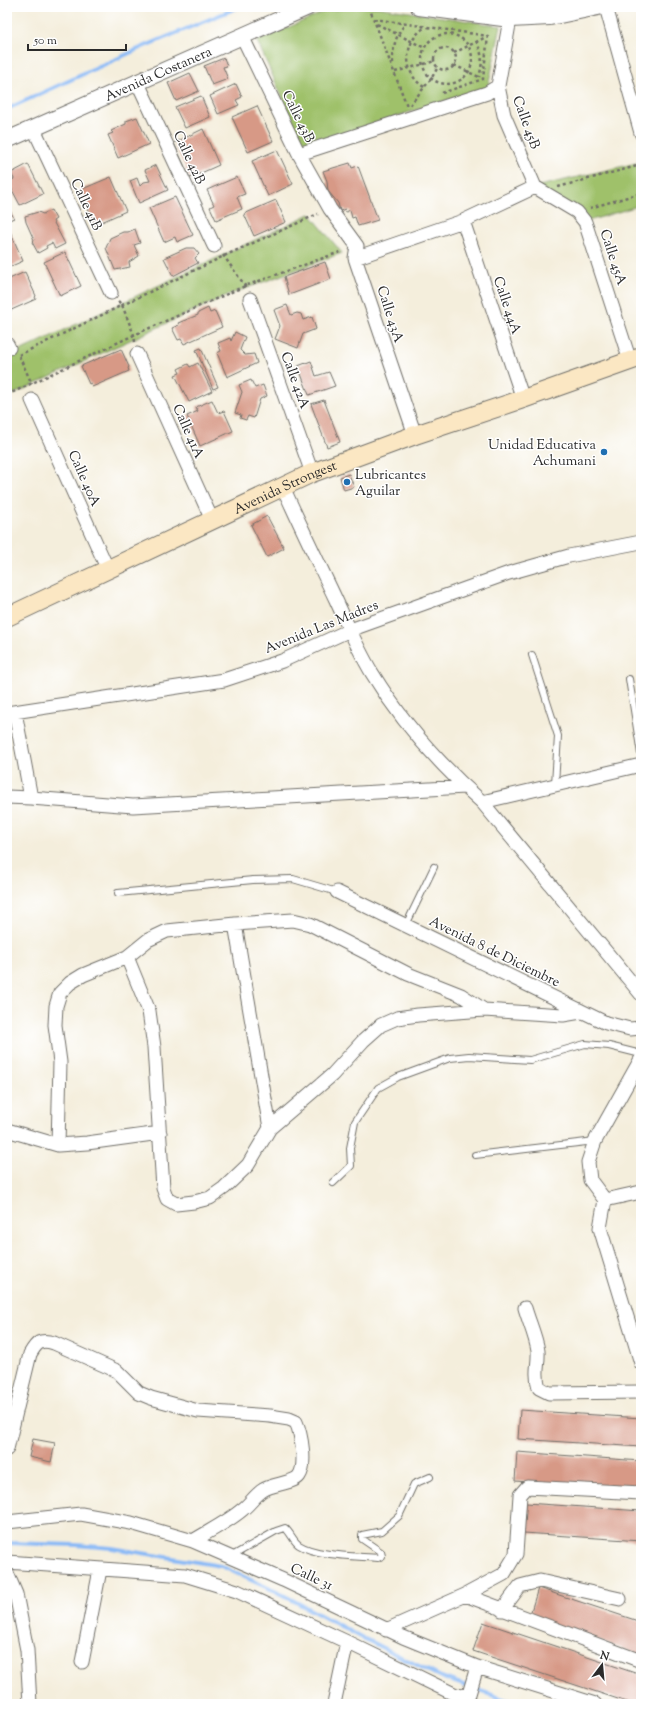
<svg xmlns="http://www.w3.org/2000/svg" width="648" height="1711" font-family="'Sorts Mill Goudy',serif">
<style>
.green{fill:#9fc16a;stroke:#65764a}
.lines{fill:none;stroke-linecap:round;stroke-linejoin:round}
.stream{stroke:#8abaf6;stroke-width:4}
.building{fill:#d79986}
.service-casing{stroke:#716f69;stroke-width:8}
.minor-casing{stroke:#716f69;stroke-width:15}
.tertiary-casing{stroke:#716f69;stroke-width:18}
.secondary-casing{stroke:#716f69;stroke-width:20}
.path{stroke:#716f69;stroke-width:2.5;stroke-dasharray:3 3;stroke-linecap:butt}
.service{stroke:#fff;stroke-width:6}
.minor{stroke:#fff;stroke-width:13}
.tertiary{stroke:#fff;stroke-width:16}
.secondary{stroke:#fbe7c3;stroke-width:18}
.poi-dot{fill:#1f6fb2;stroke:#fff;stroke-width:1.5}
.labels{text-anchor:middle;stroke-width:3;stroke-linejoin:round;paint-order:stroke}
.street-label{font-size:14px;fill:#2b2b2b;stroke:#fff}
.poi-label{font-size:14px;fill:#2b2b2b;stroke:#fff;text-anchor:end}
</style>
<rect width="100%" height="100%" fill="#fff"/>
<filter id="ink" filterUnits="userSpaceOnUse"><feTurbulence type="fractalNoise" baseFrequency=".025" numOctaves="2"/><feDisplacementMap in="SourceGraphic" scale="8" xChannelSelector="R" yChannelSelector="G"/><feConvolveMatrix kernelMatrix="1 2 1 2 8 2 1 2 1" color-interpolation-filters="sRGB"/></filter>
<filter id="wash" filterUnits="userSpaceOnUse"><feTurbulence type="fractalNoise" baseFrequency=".012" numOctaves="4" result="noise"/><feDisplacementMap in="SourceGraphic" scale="16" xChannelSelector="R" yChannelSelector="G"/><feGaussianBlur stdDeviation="0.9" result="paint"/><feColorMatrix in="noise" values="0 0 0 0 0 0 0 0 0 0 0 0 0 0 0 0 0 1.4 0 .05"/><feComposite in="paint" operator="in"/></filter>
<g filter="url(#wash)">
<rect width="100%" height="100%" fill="#f4eedc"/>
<!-- green -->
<path class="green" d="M358,7H377L501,26L488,87L304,146L257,41L326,11Z
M641,162V205L585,222L535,187Z
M310,214L342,253L228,295L7,397V357Z"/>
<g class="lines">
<!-- stream -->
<path class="stream" d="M7,109L145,46L239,7
M7,1543L76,1545L112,1548L221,1566L283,1595L359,1636L441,1677L517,1704"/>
</g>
<g id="blocks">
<!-- building -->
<path class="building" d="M224,58L227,66L223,67L228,79L212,85L204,66Z
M190,73L199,91L176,101L168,83Z
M236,84L242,97L236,100L239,105L218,114L210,96Z
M201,96L210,117L185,128L175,107Z
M257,106L273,141L248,152L232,117Z
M137,117L149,144L118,158L108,135L113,133L111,131L126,124V121Z
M203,129L219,165L190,178L174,143Z
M277,150L293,184L268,196L252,161Z
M350,163L352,168L358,166L378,220L358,226L355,217L352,218L350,210L346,212L345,209L340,211L338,203L328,191L327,181L323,171Z
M28,164L43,194L20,205L8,182L14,179L11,173Z
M156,165L168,190L139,203L130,181L137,178L140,186L144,182L150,181L145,170Z
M111,177L126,211L95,225L80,190Z
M237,177L245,194L237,197L242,209L216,220L210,207L214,205L207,190Z
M175,197L193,235L177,242L175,237L164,242L149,208Z
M276,200L286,222L254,236L244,214Z
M7,205L14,218L7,221Z
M51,210L56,219L53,221L65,244L55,249L52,243L46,246L47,248L38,253L32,242L34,240L26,222L25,216L38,212L43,214Z
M9,229L23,261L7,268V230Z
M135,229L140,243L134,245L139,256L129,262L130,267L115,270L106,248L110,238L123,232H128Z
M186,248H194L199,254L195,258L198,263L173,276L164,258Z
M65,252L81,286L60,296L44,262Z
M325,262L331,279L289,295L284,277Z
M25,272L36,296L35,297L36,299L9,311L7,307V280Z
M287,305L291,315L297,313L301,314L303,320L312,317L316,329L303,334L298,348L275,339L280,326L274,310Z
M208,308L210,313L215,311L222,327L184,344L181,339L178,340L172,328L179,325L178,323L198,315V313Z
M235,332L245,337L240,350L245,355L254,354L257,363L227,377L217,353L221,351L218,343L230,338L231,341Z
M201,348L218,387L213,389L196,350Z
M121,349L129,367L128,368L129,371L92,387L91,383L89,384L81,366Z
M311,361L316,376L329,372L335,386L309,395L298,366Z
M198,363L212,391L189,402L175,375L180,373L178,369L188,364L190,367Z
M251,380L255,388L263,385L267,396L260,399L254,418L248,416L246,420L240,418L241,415L235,413L242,392L239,385Z
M212,400L218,413L224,411L233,431L200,446L187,416L198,411L196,407Z
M324,400L340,442L327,447L311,404Z
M349,474L354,487L344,490L340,477Z
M267,516L284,548L267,557L251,525Z
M520,1410L641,1418V1447L518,1439Z
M33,1439L55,1443L51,1462L29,1457Z
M517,1452L641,1461V1490L515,1481Z
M526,1503L641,1511V1541L524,1533Z
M538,1588L641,1622V1655L529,1618Z
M483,1622L641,1675V1704H633L473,1651Z"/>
</g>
</g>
<g filter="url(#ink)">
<use href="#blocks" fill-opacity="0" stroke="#716f69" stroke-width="1"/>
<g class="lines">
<!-- service casing -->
<g class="service-casing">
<path id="service" d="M532,655L558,736L555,784
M629,679L641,754
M118,893L253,880L293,879L337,892
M406,925L434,867
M475,1155L595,1141
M333,1183L351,1166L350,1148L355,1122L378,1088L398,1077L450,1058L469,1056L530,1060L585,1044L609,1046L641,1054
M232,1556L276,1531L285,1528C291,1533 293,1541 299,1545C316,1556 356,1556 378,1558L382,1556L381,1552L362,1539V1535L382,1531L399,1516L414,1484L430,1477"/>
</g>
<!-- minor casing -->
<g class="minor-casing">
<path id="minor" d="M606,7L641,133
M510,19L498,86L504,115L535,187
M242,36L299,154L330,209L357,246L355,258L415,435
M137,81L214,246
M34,129L111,293
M299,154L487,93L498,86
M535,187L577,212L585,222L630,361
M463,221L523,399
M355,258L463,221L535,187
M250,299L312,473
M7,344L9,348
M137,354L212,520
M32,400L108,570
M283,487C300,525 318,562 336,600C347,624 358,650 372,673C401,721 440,765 482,802L641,994
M15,712L31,798
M7,713L224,680L282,661L350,630L509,573L569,556L641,542
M7,797L31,798L133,806L465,787
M482,802L641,765
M337,892L606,1023L630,1029L641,1028
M235,924L270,1128
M127,957L149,1011L154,1047L163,1188L167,1199L176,1204L194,1202L210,1198L224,1188L248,1165L270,1128L332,1075L363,1041L381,1025L397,1018L418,1015L484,1010L563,1015L581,1012
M641,1059L595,1141L588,1162L590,1180L605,1200L600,1228L641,1363
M7,1130L58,1145L87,1143L160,1133
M58,1145L60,1062L55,1025L56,1006L60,993L70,983L83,975L127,957L148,940L167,931L235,924L293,920L310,924L408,974L461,995L484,1010
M605,1200L641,1192
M525,1308C529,1322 536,1337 538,1351C539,1365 534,1373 539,1388L549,1393L641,1392
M7,1449L30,1354C37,1342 40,1339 54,1343L117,1371L139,1393L151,1398L198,1411L270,1416L289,1419L296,1422C301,1433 307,1465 299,1476C294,1483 272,1484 263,1490C255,1495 250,1504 243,1509C228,1522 209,1531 193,1541
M7,1522L81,1514L131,1523L193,1541L283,1580L403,1637L477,1667L595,1704
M7,1562L185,1575L237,1591L347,1642L456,1695L463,1696L469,1694L477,1667
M7,1573L16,1594L27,1650L30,1704
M465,1595L504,1574L516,1554L520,1495L527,1487L641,1493
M502,1610L520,1586L540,1581L620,1599
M386,1630L465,1595L641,1661
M82,1662L100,1570
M334,1704L347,1642"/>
</g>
<!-- tertiary casing -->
<g class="tertiary-casing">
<g id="tertiary">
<path d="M419,7L510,19L550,17L598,7"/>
<path id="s1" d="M7,140L308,7"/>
</g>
</g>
<!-- secondary casing -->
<g class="secondary-casing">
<g id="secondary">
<path id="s2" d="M7,617L312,473L415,435L523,399L641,357"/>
</g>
</g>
<!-- path -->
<path class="path" d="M369,7L407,106
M374,19L488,36
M377,24L425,48
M422 59a25 25 0 1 1 50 0a25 25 0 1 1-50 0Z
M476,41C483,54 483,63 479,77
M434 59a11 11 0 1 1 22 0a11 11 0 1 1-22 0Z
M454,53L488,36
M393,63C392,50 396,32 406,24
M454,65L479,77
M395,72L435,61
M424,87C401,73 404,39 426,27
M442,93L483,79L488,36
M410,105L431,79L438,67
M558,187L641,165
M590,208L641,193
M223,255L246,287
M118,301L122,305L134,335L135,342
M19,355L224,256L318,214
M19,356L32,384
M7,395L134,335L245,286L343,251"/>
<!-- service -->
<use href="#service" class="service"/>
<!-- minor -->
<use href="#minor" class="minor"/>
<!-- tertiary -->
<use href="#tertiary" class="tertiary"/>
<!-- secondary -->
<use href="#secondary" class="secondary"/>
</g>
</g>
<!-- markers -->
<g class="poi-dot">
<circle cx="604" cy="452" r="4"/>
<circle cx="347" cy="482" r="4"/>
</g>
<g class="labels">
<!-- street labels -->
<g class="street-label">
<text dy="5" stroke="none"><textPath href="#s1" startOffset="165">Avenida Costanera</textPath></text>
<text transform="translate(299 116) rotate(64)" y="5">Calle 43B</text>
<text transform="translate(527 122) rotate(70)" y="5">Calle 45B</text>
<text transform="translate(190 157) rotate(65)" y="5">Calle 42B</text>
<text transform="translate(87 204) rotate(65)" y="5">Calle 41B</text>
<text transform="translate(614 257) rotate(72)" y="5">Calle 45A</text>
<text transform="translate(508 305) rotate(71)" y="5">Calle 44A</text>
<text transform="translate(391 314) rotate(72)" y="5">Calle 43A</text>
<text transform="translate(296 380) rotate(70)" y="5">Calle 42A</text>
<text transform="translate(189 431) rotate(66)" y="5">Calle 41A</text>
<text transform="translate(85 478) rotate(66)" y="5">Calle 40A</text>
<text dy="5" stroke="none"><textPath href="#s2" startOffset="307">Avenida Strongest</textPath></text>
<text transform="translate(321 626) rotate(-22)" y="5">Avenida Las Madres</text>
<text transform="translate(495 951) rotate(26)" y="5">Avenida 8 de Diciembre</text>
<text transform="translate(312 1576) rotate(25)" y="5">Calle 31</text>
</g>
<!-- poi labels -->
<g class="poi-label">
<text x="596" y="449">Unidad Educativa<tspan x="596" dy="16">Achumani</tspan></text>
<text x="355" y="479" text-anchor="start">Lubricantes<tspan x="355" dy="16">Aguilar</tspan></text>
</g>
</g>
<!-- margin -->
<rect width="648" height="1711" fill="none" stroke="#fff" stroke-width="24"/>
<!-- north arrow -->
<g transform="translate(602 1665) rotate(16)" stroke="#ffffff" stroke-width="3" paint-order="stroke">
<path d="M0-3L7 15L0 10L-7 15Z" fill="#2b2b2b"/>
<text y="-6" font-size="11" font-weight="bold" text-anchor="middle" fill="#2b2b2b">N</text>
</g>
<!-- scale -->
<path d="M28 44v6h98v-6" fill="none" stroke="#2b2b2b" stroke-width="2"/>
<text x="34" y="44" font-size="12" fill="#2b2b2b" stroke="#ffffff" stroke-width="3" paint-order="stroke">50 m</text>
</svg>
